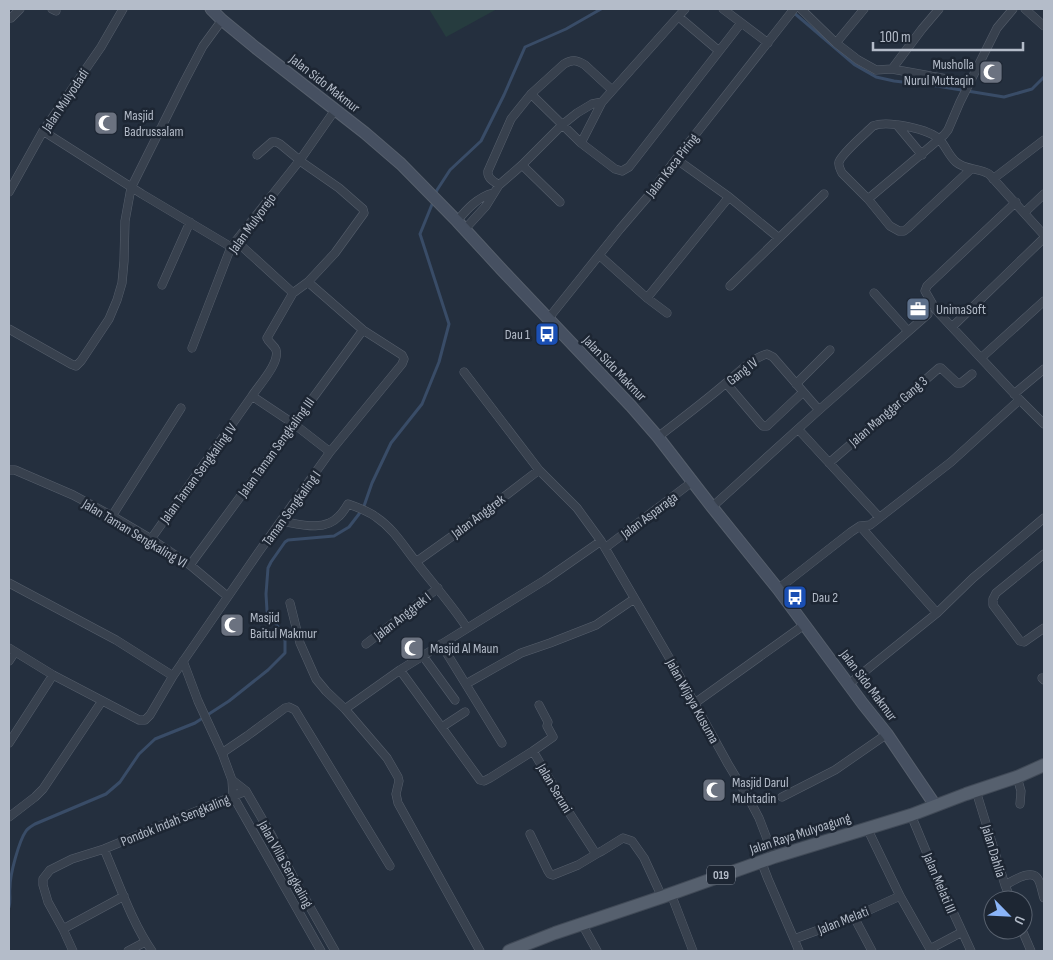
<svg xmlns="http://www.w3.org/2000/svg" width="1053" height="960" font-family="'Sofia Sans Condensed',sans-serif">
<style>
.green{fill:#263c3f}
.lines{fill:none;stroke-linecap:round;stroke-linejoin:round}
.stream{stroke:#394c67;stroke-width:3}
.minor-casing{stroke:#565f6c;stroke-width:9}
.secondary-casing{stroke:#565f6c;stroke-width:13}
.primary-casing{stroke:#414a57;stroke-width:14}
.minor{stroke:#38414e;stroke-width:8}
.secondary{stroke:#465061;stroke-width:11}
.primary{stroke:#56606e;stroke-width:12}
.labels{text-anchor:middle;stroke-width:5;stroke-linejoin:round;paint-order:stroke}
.shield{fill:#1d2633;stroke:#878f9c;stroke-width:1}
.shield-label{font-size:12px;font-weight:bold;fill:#b4bcc9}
.poi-label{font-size:14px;fill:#b4bcc9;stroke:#1d2633;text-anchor:start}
.street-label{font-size:14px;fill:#b4bcc9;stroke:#1d2633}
</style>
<rect width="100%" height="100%" fill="#242f3e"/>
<!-- green -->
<path class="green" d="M429,9H497L446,37Z"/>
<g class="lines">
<!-- stream -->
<path class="stream" d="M793,12L855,65L876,77L894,81L937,86L1004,97L1032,89L1044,77
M435,196L437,190L450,170L481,141L504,95L525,47L566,29L601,9
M9,907C11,900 9,894 10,887C10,874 19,841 26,831C28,828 32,826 35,824L106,794L120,782L139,754L155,739L195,723L229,701L268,670L285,653V637L267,611L266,594L268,568L271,562L285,542L288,540L334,536L349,527L359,514L364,506L372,483L391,443L422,404L439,362L449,324L420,234L433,202"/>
<!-- minor casing -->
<g class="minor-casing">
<path id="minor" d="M52,9L56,11
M723,9L768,43
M801,9L836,43L858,60L876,70L892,69L969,83
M1025,9L1044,26
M679,17L719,51
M9,18H11L20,9
M836,43L864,9
M892,69L922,29L939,9
M531,94L581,143L615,169L622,171L629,167L741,23
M897,125L922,155
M43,131L142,194L231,247
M581,143L602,102
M676,159L729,197L779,238L730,286
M522,165L560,202
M971,169L908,228L904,231H899L890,226L868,199L842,173C840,169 838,166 839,162C842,153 866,133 873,126C887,120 930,129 940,140C946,147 949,156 956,162C965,170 979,168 989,174L1044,235
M993,179L1044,140
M499,185C493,181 487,178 488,171L511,119L531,94L564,64C572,59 577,60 585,65L612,90
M9,192L43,131L101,47L123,9
M868,199L944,135L948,130L960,102L997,28L1013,9
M1016,202L927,286L925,291L936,310L1020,400L1044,424
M1025,212L1044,194
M457,221C467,209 478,197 493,193
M465,229L486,206L499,185L522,165L562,125L577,113L592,104L602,102L685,9
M779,238L824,194
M236,241L293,293
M600,256L647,298L667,313
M162,285L190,222
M874,293L908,331
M647,298L729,197
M548,319L620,229L650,194L676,159L794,9
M952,327L1044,238
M9,329L71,364L76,366L81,361L109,319L117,300L122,283L124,261L125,221L131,188L183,84L203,46L222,20
M192,348L231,247L300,160L335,110
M981,358L1044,301
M464,372L539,470L577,508L601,541L674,666L728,764L749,799L759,818L774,857
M726,383L760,423L763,426H767L803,392
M796,384L830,350
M1014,394L1044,369
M252,396C259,385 280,363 276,350C274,345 269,343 267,338L293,293L308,282L335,253L364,213L363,209L339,188L303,163L280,144L276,142H272L257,155
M798,429L879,517
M658,437C681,419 704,402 726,383C738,373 752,358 767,354L773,357L819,410
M829,463L939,368H941L957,383H961L972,374
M9,470H15L73,495L112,516L151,539L190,565L227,596
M712,507L819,410L928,314
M112,516L181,408
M281,521C299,524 324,532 338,517C342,514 345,509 348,504C357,507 368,511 376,517C394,529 404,547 417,563C434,585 452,605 467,628
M860,526L937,613
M151,539L252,396L294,424L330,452
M605,548L692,482
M1044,554L996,593L993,599V605L1020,641L1024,642L1044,628
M416,562L458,532L539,470
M190,565L363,330
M9,583L116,640L173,676
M778,589L851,532L860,526L870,525L951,462L1016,403
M290,603L300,643L316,679L326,691L345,709L387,758L398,777L399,781L396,794L398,803L480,951
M366,644L438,588
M441,644L502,743
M9,648L53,675L139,720H145L150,715L173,676L258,553L330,452L402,364L404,359L402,355L363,330L308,282
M423,656L455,700
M9,661L15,652
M183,661L198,701L222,753L232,780L233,796L321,951
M400,670L480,780L484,781L490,778L533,751L570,814L594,851L598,853L602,851L623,838L632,841L644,858L662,897
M1042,678L1044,680
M466,684L521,653L550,643L596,625L634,599
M849,684L937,613L973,578L1044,518
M695,703L804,625
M345,709L400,670L545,580L601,541
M442,727L465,712
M9,743L53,675
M533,751L553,737L547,726L548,722L539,705
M222,753L247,736L285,708L289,707L295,710L390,866
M1017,777L1021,791L1020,804
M232,780L246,791L272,836L298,886L335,951
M976,791L1005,885C1013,881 1032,868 1038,879C1041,884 1042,892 1044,898
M782,797L835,770L887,734
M911,815L936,875L971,951
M9,817L35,797L43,789L102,701
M867,828L900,896L930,949L962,932
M530,834L548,871L550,874L553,875L578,865L598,853
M104,849C118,881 132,923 152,951
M761,861L768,879L794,939L854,917L900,896
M1005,885L1011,900
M671,894L693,951
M854,917L872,951
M582,924L597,951
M63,929L124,896
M1022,930L1031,951
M794,939L799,951
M73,951L63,929L48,902L43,885V879L50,870L72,859L104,849L246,791
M128,951L145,942"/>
</g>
<!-- secondary casing -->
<g class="secondary-casing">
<path id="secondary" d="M211,9L222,20L256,48L365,133L401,164L457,221L503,271L631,406L658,437L712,507L778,589L863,704L887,734L935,805"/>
</g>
<!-- primary casing -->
<g class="primary-casing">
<path id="primary" d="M509,951L555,933L662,897L774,857L911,815L966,794L1017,777L1044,765"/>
</g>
<!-- minor -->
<use href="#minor" class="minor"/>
<!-- secondary -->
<use href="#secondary" class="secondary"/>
<!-- primary -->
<use href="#primary" class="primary"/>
</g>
<!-- icons -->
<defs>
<g id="mosque-square" transform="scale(1.25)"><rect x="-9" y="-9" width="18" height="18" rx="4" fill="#6b7280" stroke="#1d2633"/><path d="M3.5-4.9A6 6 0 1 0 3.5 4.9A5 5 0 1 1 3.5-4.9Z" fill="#fff"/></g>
<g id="office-square" transform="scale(1.25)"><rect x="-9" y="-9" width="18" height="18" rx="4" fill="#5c6f8a" stroke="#1d2633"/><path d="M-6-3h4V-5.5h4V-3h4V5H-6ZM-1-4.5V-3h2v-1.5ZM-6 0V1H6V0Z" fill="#fff"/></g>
<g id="bus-square" transform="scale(1.25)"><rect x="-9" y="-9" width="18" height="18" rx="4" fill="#1a4fb4" stroke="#1d2633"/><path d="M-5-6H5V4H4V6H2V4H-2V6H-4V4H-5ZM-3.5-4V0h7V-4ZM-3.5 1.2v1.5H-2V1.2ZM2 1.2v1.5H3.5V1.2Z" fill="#fff"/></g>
</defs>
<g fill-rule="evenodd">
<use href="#mosque-square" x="991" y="72"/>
<use href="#mosque-square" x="106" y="123"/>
<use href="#office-square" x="918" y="309"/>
<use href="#bus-square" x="547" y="334"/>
<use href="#bus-square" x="795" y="597"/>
<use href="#mosque-square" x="232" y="625"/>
<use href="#mosque-square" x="412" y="648"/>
<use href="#mosque-square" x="714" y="790"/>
</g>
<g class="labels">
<!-- shield labels -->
<rect class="shield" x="707" y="865.5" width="28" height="19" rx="4"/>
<g class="shield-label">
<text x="721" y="879">019</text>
</g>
<!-- poi labels -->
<g class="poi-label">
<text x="974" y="69" text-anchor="end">Musholla<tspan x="974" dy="16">Nurul Muttaqin</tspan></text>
<text x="124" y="120">Masjid<tspan x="124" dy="16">Badrussalam</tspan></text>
<text x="936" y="314">UnimaSoft</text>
<text x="530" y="339" text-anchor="end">Dau 1</text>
<text x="812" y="602">Dau 2</text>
<text x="250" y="622">Masjid<tspan x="250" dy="16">Baitul Makmur</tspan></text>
<text x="430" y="653">Masjid Al Maun</text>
<text x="732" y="787">Masjid Darul<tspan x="732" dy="16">Muhtadin</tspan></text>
</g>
<!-- street labels -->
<g class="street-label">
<text transform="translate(325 83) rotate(38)" y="5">Jalan Sido Makmur</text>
<text transform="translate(65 100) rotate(-56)" y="5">Jalan Mulyodadi</text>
<text transform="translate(672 165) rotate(-52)" y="5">Jalan Kaca Piring</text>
<text transform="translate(252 223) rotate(-54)" y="5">Jalan Mulyorejo</text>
<text transform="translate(615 368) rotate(46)" y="5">Jalan Sido Makmur</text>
<text transform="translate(742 371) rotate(-38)" y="5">Gang IV</text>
<text transform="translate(888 411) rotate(-41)" y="5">Jalan Manggar Gang 3</text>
<text transform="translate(276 447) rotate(-54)" y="5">Jalan Taman Sengkaling III</text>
<text transform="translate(198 473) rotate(-54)" y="5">Jalan Taman Sengkaling IV</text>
<text transform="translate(291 508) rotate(-54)" y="5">Taman Sengkaling I</text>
<text transform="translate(649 515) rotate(-37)" y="5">Jalan Asparaga</text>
<text transform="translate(478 516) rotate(-37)" y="5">Jalan Anggrek</text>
<text transform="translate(135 533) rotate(31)" y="5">Jalan Taman Sengkaling VI</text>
<text transform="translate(402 616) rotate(-38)" y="5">Jalan Anggrek I</text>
<text transform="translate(869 685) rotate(53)" y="5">Jalan Sido Makmur</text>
<text transform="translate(693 701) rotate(61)" y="5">Jalan Wijaya Kusuma</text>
<text transform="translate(555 788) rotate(59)" y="5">Jalan Seruni</text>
<text transform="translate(175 820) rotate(-22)" y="5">Pondok Indah Sengkaling</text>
<text transform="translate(800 833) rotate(-18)" y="5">Jalan Raya Mulyoagung</text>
<text transform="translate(994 851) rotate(73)" y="5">Jalan Dahlia</text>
<text transform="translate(286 864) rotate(61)" y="5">Jalan Villa Sengkaling</text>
<text transform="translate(940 883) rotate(67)" y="5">Jalan Melati III</text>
<text transform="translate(843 920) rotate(-22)" y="5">Jalan Melati</text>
</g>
</g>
<!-- border -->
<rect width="1053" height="960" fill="none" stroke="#b4bcc9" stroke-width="20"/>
<!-- north arrow -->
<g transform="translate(1008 915) rotate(114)"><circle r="24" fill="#1d2633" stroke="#59626f"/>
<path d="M0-4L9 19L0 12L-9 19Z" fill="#8ab4f8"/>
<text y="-8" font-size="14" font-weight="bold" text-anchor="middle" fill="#b4bcc9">U</text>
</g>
<!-- scale -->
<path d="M873 42v8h150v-8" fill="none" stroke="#b4bcc9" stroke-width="2.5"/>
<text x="880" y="42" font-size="15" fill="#b4bcc9" stroke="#1d2633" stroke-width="4" paint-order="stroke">100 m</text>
</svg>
